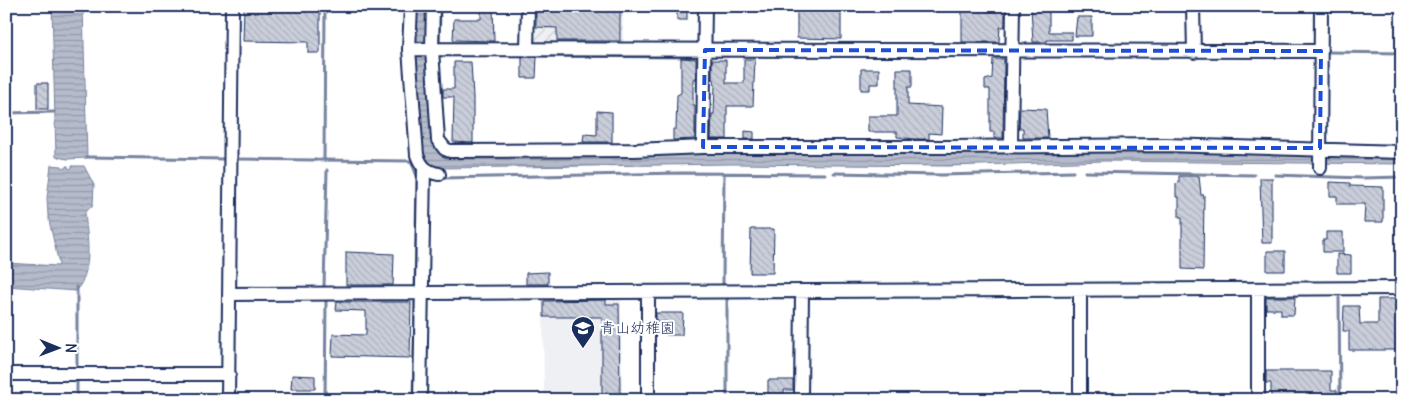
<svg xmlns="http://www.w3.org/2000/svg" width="1408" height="406" font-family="Delius,'Klee One',sans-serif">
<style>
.built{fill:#eff0f4}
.industrial{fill:url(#industrial-furrows)}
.water{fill:url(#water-rules);stroke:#77839f}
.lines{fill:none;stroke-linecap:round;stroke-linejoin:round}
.stream{stroke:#77839f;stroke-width:3}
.building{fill:url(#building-back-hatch);stroke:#1b2f5e}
.minor-casing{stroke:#1b2f5e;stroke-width:16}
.minor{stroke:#fff;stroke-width:12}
.marked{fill:none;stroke:#1d4ed8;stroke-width:4;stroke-dasharray:10 6;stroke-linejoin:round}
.labels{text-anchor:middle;stroke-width:4;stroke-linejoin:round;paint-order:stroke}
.poi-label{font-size:15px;fill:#1b2f5e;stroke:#fff;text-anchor:start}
</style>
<defs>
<pattern id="industrial-furrows" width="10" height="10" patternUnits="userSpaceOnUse" patternTransform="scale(1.25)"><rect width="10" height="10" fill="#eff0f4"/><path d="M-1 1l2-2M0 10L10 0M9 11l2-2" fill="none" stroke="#ccced4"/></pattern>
<pattern id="water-rules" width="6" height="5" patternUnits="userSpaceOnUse" patternTransform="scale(1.25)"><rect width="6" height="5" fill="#b5bbca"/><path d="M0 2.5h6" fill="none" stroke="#9298a7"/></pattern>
<pattern id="building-back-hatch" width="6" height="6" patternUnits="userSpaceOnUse" patternTransform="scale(1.25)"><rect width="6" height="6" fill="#caceda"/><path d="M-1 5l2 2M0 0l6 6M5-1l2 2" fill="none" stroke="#adb1be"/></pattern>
</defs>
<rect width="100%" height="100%" fill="#fff"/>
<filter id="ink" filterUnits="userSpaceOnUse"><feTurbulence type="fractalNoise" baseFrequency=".02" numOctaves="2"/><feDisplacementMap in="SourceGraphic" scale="10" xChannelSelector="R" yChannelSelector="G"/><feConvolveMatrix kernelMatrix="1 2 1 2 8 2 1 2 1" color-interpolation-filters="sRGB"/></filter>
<g filter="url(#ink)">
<!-- built -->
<path class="built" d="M543,298H621L622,400H544Z"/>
<!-- industrial -->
<path class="industrial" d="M530,6H623V48H533Z"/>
<!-- water -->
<path class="water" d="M52,6H83L87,158L68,159L56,157Z
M415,6H429L428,64L434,146L438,152L446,155L703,152L949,153L1165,151L1402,156V164L1105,161L949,166L732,164L440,168L432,166L421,153L413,57Z
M51,165L62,166V168H66V166H68L69,169L72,168V166H84L94,185L93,205L85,212C87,237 94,270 76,291L6,286V263L58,266L59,264L48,216L47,198Z"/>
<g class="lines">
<!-- stream -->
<path class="stream" d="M439,46L440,11L443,6
M1327,52L1402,53
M522,56L698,57
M713,56H728
M742,56H863
M872,56H884
M897,56H948
M6,113L54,112
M87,157L226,159
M236,159L411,161L417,176L415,287
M324,160L325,6
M1085,172L1254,175
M834,173L941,175L1073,172
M1275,175L1362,178L1402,177
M441,178L680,173L825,174
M723,284L724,173
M76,287L77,289V369
M324,287L327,170
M1339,298L1340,400
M727,299V398
M77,400V380
M325,400L326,301
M413,400L415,299"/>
</g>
<!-- building -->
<path class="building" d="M244,6H320V53H308V42L243,41Z
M481,6H493L494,41L453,40L454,19H481Z
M536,6H620V41H557V28L536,27Z
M677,6H686V9H687V20H677Z
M797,6H841V39L797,38Z
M962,6L1005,7V24L1004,27H1000L999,42H962Z
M1031,7H1047V10H1049V32H1072V40H1047V42H1033Z
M1077,17H1092V36H1075Z
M522,57H537L536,78H522Z
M681,58L696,59V79H693V105H695V139L673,140V129H676L677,95L681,93Z
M744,59H755L753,106H727V139H711L712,114H714L715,85L714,79H712V60H726V83H744Z
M993,59H1004L1003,138H994V132H990V89H985V80L992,78Z
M454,62H471L473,97V143L453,142L454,97H443V89H454Z
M861,69H879V84H870V90H861Z
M897,69H912V87H908V105L942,107L941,134L929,133V139H914L897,137V132H868V116H897Z
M37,83H48V109H37Z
M1020,108L1046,109L1048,138H1023V128H1019Z
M597,111L612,112V142H583L584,134L597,135Z
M745,131L754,132V139H745Z
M1179,176H1199L1201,195H1204L1203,270L1182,269V217H1179V197H1176V184L1179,183Z
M1260,178H1272V243H1262Z
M1330,182L1350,183V186L1383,187V222H1364L1365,204H1337V196H1330Z
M751,229H774L773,273H750Z
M1326,232H1343V252H1323V240H1326Z
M1267,251H1285V271H1267Z
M346,252L394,254L393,285H346Z
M1337,254L1351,255V273H1337Z
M548,272V284H526V273Z
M1266,297H1295L1294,315H1281V309H1266Z
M1378,299H1402V350H1349V331H1343L1344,306H1359L1360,324H1378Z
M606,300V304H619L620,397H616V400H602V317H544V301Z
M337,302H411L410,358L332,356L333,334L366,335V311L336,310Z
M656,313H683L682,335H666V322H656Z
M1266,371H1331V390H1337V400H1271V383H1266Z
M292,375L315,376V389H291Z
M768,380H793V390H784V395H768Z"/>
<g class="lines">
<!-- minor casing -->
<g class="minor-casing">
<path id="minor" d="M411,6L409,49L417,155C421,166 426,172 439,174
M433,6L432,49L438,140L445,149L450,151L634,150L703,147H949L1165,145L1402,152
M1193,6L1194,52
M409,49L1321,51
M527,50L528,6
M1011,146L1013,6
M703,147L705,6
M1320,168L1321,6
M1258,289V400
M1080,290V400
M229,294L1402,288
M6,374H229
M228,400L232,6
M420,400L424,168
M648,400V292
M801,400L802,291"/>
</g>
<!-- minor -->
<use href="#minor" class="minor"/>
</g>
</g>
<!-- marked area -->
<path class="marked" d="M705,50L1321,51L1320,148L703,147Z"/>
<!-- icons -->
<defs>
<g id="school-pin" transform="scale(1.25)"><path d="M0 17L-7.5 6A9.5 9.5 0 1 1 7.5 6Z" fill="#1b2f5e" stroke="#fff"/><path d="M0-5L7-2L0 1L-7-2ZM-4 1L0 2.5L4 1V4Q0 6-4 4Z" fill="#fff"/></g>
</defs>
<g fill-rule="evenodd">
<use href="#school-pin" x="583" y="328"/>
</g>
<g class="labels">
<!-- poi labels -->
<g class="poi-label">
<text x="600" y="333">青山幼稚園</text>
</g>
</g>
<!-- margin -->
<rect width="1408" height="406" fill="none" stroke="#fff" stroke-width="25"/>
<rect x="12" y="12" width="1383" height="381" fill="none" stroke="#1b2f5e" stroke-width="2" filter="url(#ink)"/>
<!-- north arrow -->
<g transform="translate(58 348) rotate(91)" stroke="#ffffff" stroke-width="4" paint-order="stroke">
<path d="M0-4L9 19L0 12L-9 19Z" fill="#1b2f5e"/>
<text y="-8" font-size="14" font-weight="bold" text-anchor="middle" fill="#1b2f5e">N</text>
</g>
</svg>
